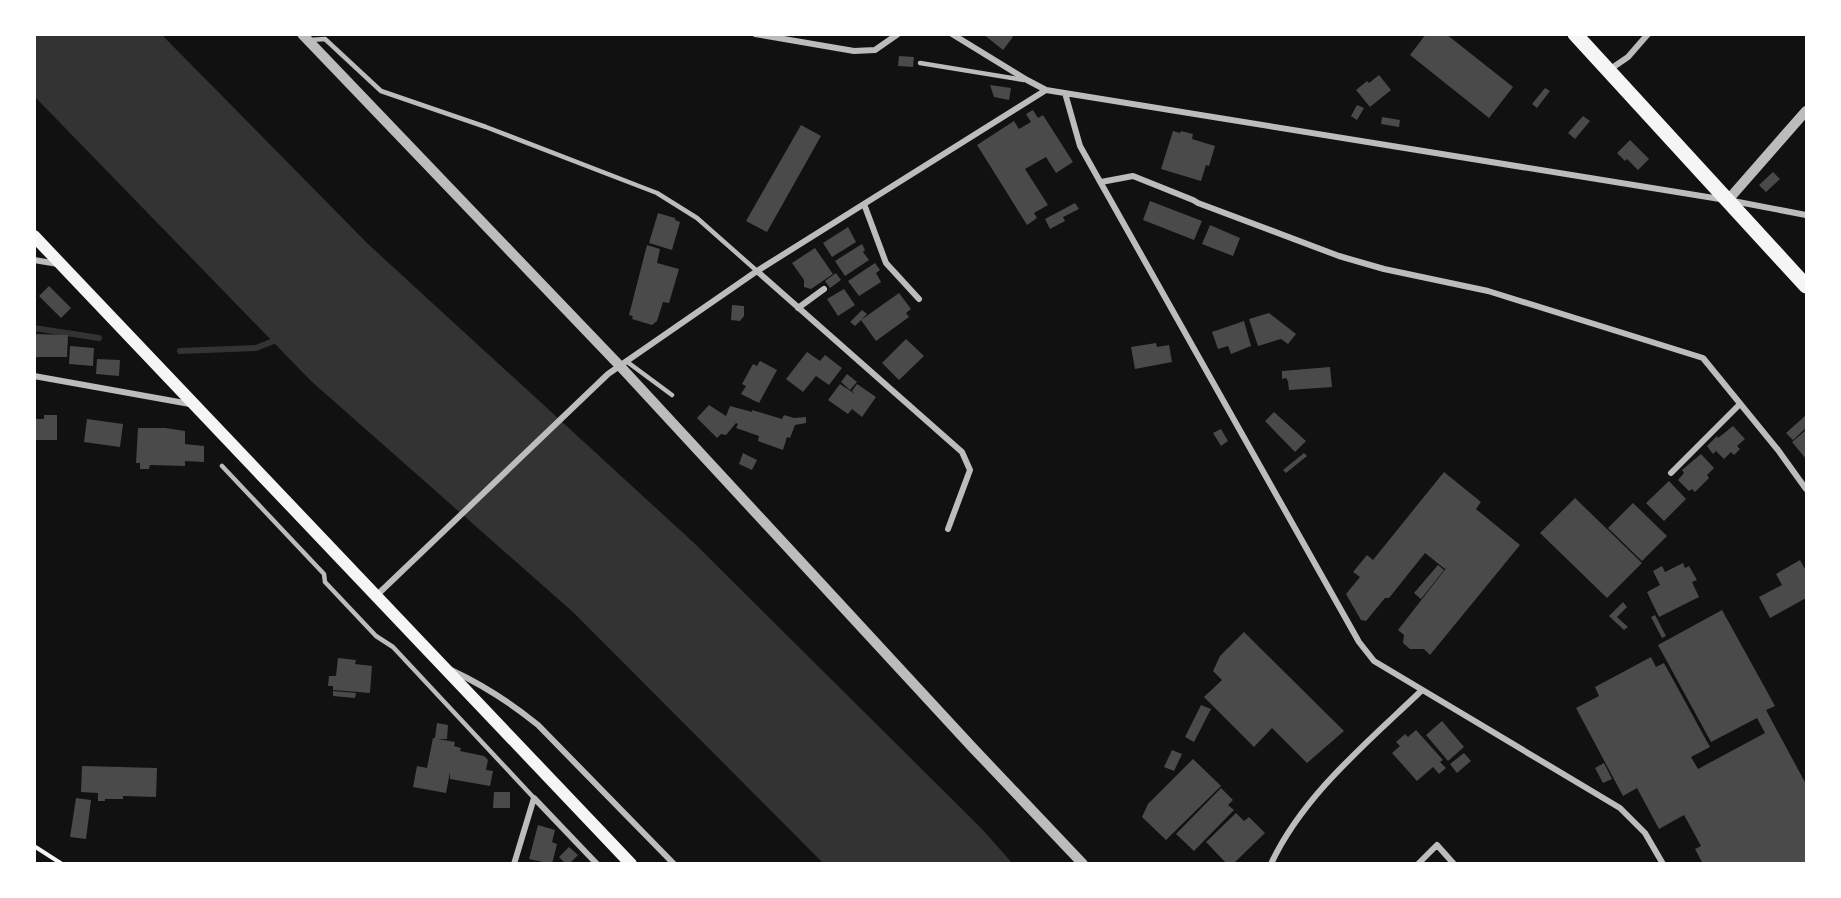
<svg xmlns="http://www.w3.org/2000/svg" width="1841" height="898" font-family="'Open Sans',sans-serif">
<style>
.water{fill:#333}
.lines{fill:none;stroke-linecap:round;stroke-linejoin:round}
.stream{stroke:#333;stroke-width:6}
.building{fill:#4a4a4a}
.path{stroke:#f5f5f5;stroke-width:4}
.service{stroke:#bcbcbc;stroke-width:4.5}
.minor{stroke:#bcbcbc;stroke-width:6}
.tertiary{stroke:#bcbcbc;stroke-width:10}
.secondary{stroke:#f5f5f5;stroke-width:12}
.primary{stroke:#f5f5f5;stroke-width:15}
</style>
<rect width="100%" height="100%" fill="#111"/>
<!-- water -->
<path class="water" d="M35,35H162L368,244L693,542L983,830L1012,863H823L574,613L311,381L35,97Z"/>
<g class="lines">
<!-- stream -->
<path class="stream" d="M34,328L99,338
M180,351L256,348L279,339"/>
</g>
<!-- building -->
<path class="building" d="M983,34H1011L1013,37L1003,50Z
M1426,34H1446L1513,87L1489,118L1410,55Z
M899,56L914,57L913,67L898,66Z
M1379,75L1391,90L1370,107L1356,90L1367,81L1369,83Z
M990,85L1011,88L1009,100L994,97Z
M1545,88L1550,91L1537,108L1532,104Z
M1357,105L1364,108L1357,120L1351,116Z
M1033,110L1038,118L1043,115L1073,162L1056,173L1046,157L1025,169L1048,205L1034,213L1037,218L1027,225L977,145L1014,121L1019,129L1031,122L1026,114Z
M1583,116L1590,121L1575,139L1568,133Z
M1382,117L1400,120L1399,127L1381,124Z
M801,125L821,136L767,232L746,221Z
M1173,131L1180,133L1181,131L1193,134L1192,139L1215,146L1209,166L1206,165L1201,181L1161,169Z
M1630,140L1649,159L1638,170L1627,159L1625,161L1617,153Z
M1773,172L1780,179L1766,192L1759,185Z
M1150,201L1202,221L1194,240L1143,220Z
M1075,203L1079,209L1063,217L1065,221L1050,229L1045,219Z
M658,213L675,218V220L680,222L672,250L649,243Z
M1210,225L1240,238L1233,256L1202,244Z
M848,227L856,242L832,257L823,243Z
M862,244L865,250L863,252L869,260L845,276L835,261Z
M647,245L660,249L657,263L679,269L669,303L663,302L657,321L652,325L632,319L633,316L629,315Z
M815,248L833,274L811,289L804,287V280L792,263Z
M875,263L880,270L876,273L881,282L859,296L848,281Z
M836,273L841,280L830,288L825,281Z
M49,286L71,308L61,318L39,296Z
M844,289L855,305L838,316L827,299Z
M899,293L911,309L906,313L909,317L876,341L861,320Z
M732,305L744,306V316L740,321L731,320Z
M862,310L867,314L855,326L850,322Z
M1269,313L1296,334L1288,344L1281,339L1258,346L1249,319Z
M1244,321L1251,346L1231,354L1228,346L1218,349L1212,332Z
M34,334L68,335L67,357H34Z
M906,339L924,356L899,380L882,363Z
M1156,343L1157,347L1169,345L1172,362L1135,369L1131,347Z
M70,346L94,348L93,366L69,364Z
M807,352L820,361L825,355L842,368L829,385L816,376L803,392L786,379Z
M97,359L120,360L119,376L96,374Z
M760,361L777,370L759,403L741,394L746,386L742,384L753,364L757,366Z
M1330,367L1332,387L1289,390L1288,381L1286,378L1282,379V371Z
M847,374L857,382L850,390L841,382Z
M840,384L855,394L852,391L857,384L876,397L862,417L852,409L848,414L828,400Z
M709,405L726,416L730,406L752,412V410L782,419L784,415L794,418L806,417V423L795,425L790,438L787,437L783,450L758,441L759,436L736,428L738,424L736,423L726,435L721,434L717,438L697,418Z
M1274,412L1306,441L1295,452L1265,421Z
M44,415H57V440H34V419H44Z
M1806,415V428L1793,440L1786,433Z
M87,419L123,424L120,447L84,442Z
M1733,426L1745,439L1737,446L1740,449L1734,455L1731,452L1724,459L1716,451L1713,454L1707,446L1717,436L1718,438Z
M138,428H165L185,431V444L204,446V462L185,461V466L150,465L149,469H140V463H136Z
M1221,429L1228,441L1221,446L1213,433Z
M1806,430V459L1792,442Z
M743,453L757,460L752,470L739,464Z
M1304,453L1307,456L1286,473L1283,470Z
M1701,454L1714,468L1707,475L1709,478L1695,492L1692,489L1689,491L1678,480L1684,473L1682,470Z
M1444,472L1481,502L1476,509L1520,545L1430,655L1424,649H1410L1403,643L1404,635L1398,630L1447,567L1445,569L1425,553L1389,598H1385L1366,621L1361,620L1346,594L1360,577L1353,572L1367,555L1373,560Z
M1669,481L1686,499L1664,521L1646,503Z
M1575,498L1642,563L1607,598L1540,533Z
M1633,503L1667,536L1642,561L1608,528Z
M1800,560L1806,571V598L1770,618L1759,597L1782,585L1776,574Z
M1683,563L1685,568L1689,566L1697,580L1692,582L1699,597L1659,617L1647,592L1660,585L1653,571L1662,566L1665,572Z
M1438,565L1444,570L1421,599L1414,593Z
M1623,602L1627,607L1617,617L1628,627L1624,630L1609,616Z
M1722,610L1775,706L1766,710L1806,784V864H1703L1695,849L1701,846L1684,815L1659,829L1637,788L1623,796L1576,708L1599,696L1595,687L1651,657L1656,667L1664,663L1710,747L1691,757L1698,769L1765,733L1757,718L1711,742L1658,645Z
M1655,615L1666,636L1662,638L1651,617Z
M1244,632L1344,731L1307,763L1272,728L1254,747L1204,697L1222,680L1213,671L1220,656Z
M338,658L356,660L355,664L372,666L370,693L333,690V686H328L329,676H336Z
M333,691L356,693L355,698L333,696Z
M1201,705L1211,709L1194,742L1185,737Z
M1442,721L1464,747L1448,761L1426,735Z
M437,723L448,725L447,739H438L455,742L454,746L461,748L460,751L484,756L488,760L486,770L493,771L490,786L450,779V772L446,793L413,787L417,766L427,768L433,738H435Z
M1416,730L1443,760L1440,762L1446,768L1439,774L1433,767L1417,781L1392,753L1400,746L1396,742L1405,734L1408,737Z
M1172,750L1182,754L1174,771L1164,767Z
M1464,753L1471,761L1457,773L1450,764Z
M1193,759L1221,786L1166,840L1142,817L1148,804Z
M1604,763L1612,779L1603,783L1595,768Z
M82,766L157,768L156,797L123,796V799H105V801H98V793L81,792Z
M1221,788L1233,800L1228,805L1234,810L1194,851L1176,834Z
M494,792H510V808H493Z
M76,798L91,800L86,839L70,837Z
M1236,813L1244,821L1249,817L1265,833L1233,864H1227L1206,842Z
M538,825L555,830L552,842L557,844L552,864L529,859Z
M569,847L578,855L569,864H566L559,857Z"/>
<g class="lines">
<!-- path -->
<path class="path" d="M34,846L62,864"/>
<!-- service -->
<path class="service" d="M310,40L325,39L381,91L486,127L657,193L697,218L757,271
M920,63L1024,80
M626,361L672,395
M222,466L324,574L325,582L376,636L393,647L534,798"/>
<!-- minor -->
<path class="minor" d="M755,34L854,51L875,50L898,34
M952,34L1027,80L1046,90L1720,199
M1609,70L1628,57L1648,34
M1065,93L1080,146L1359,642L1374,661L1620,808L1645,833L1663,864
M1101,182L1133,176L1193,200L1198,203L1339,256L1384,269L1488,291L1703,358L1778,450L1806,489
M1733,201L1806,215
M864,204L886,263L919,299
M34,260L58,264
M757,271L962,452L970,470L948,529
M798,308L824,289
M34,376L190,404
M1671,473L1739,405
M377,595L608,374L757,271L1046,90
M451,670C483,685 511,703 538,725L674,864
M514,864L534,798L597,864
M1271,864C1303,795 1368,742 1421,691
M1418,864L1437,845L1454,864"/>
<!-- tertiary -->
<path class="tertiary" d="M302,34L620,366L972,747L1083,864
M1728,200L1806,111"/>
<!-- secondary -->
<path class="secondary" d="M34,236L631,864"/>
<!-- primary -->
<path class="primary" d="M1575,34L1806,286"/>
</g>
<!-- border -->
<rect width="1841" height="898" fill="none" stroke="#ffffff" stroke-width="72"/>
</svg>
